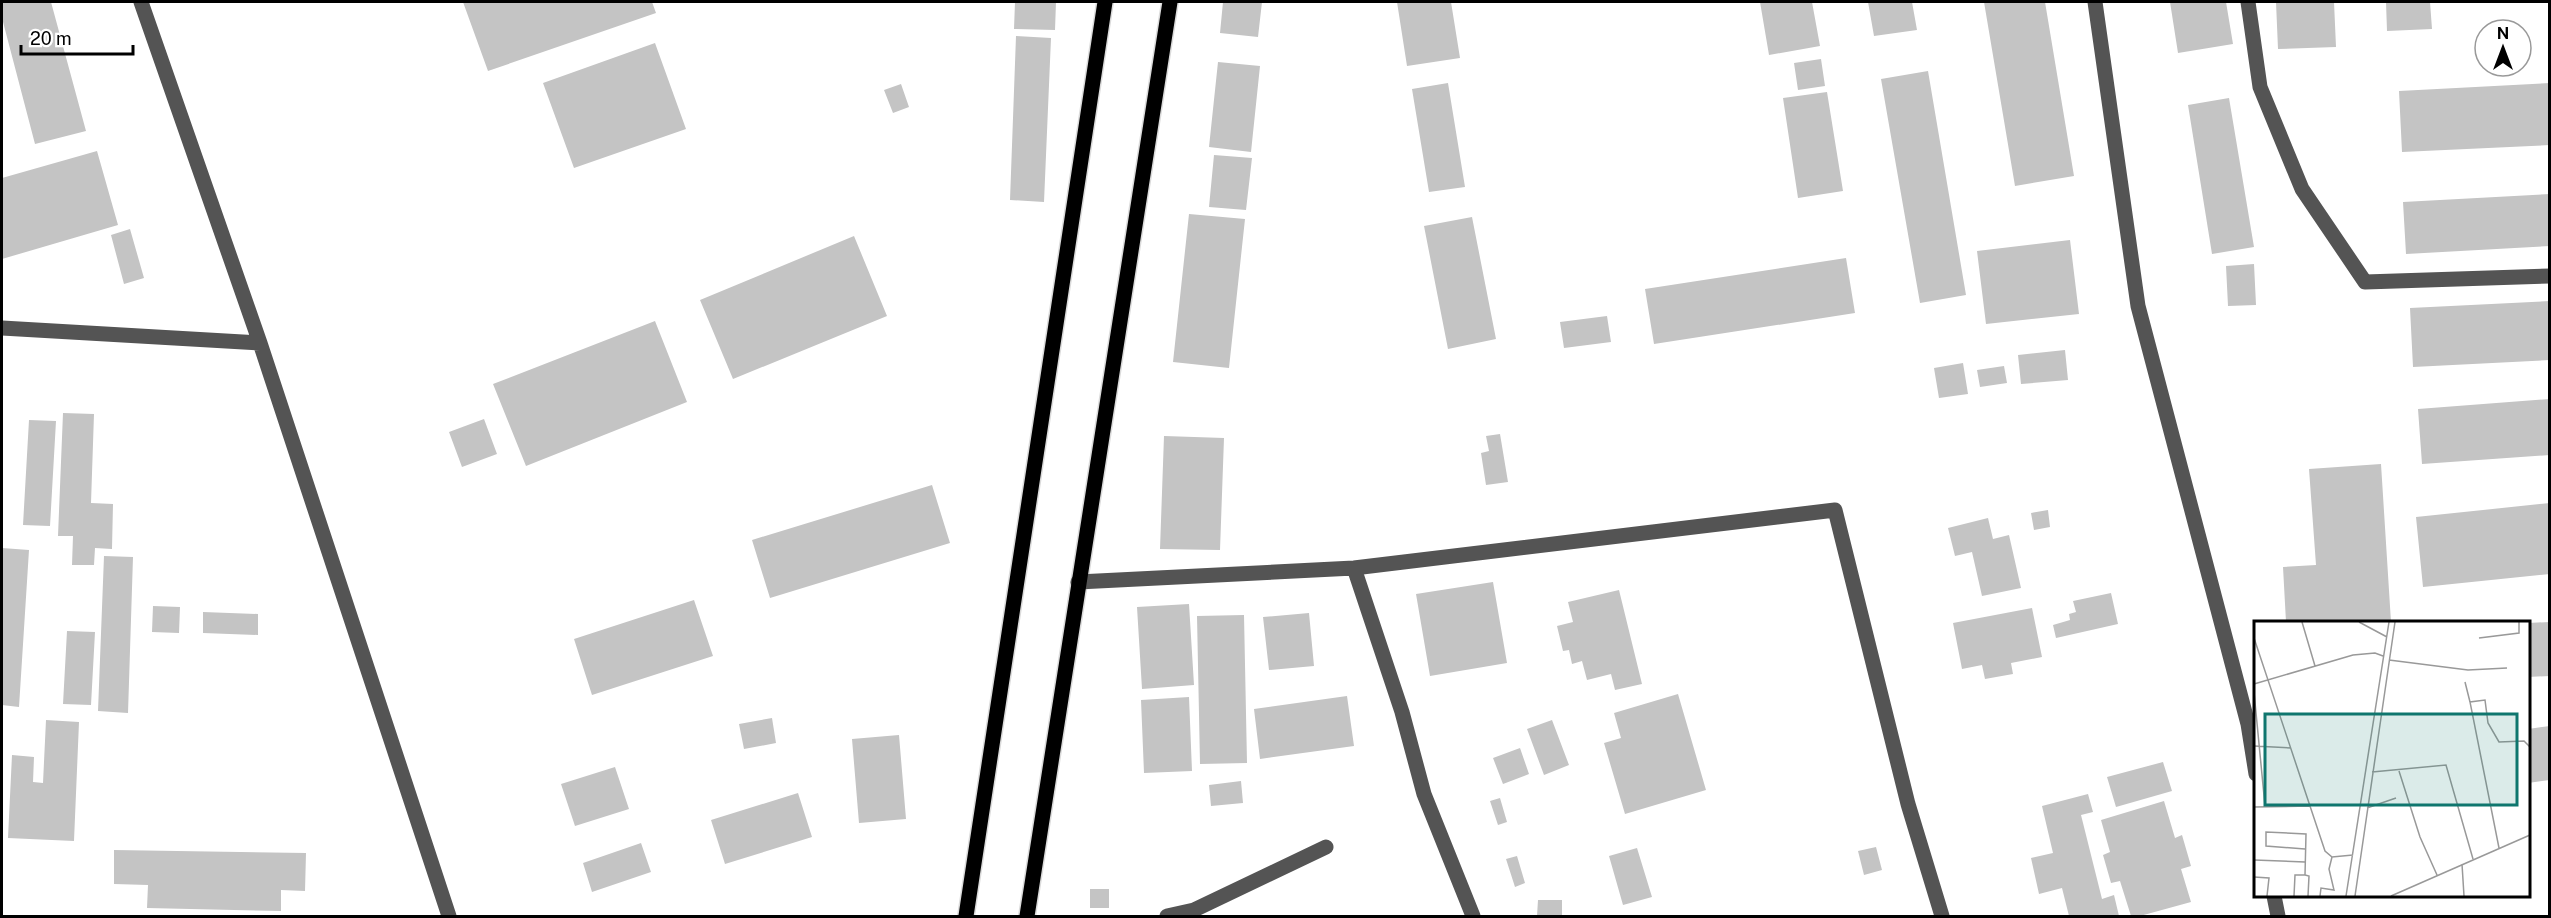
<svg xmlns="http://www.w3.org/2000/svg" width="2551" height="918" font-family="'Public Sans',sans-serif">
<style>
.building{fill:#c4c4c4}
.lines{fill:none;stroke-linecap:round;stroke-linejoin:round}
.major-casing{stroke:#dbdbdb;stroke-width:18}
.minor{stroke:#545454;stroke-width:15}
.major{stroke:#000;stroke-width:15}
.inset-road{fill:none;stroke:#999;stroke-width:1.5}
.view{fill:#0f766e;fill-opacity:0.15;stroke:#0f766e;stroke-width:3}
.inset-edge{fill:none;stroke:#000;stroke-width:3}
</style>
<rect width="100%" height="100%" fill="#fff"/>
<!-- building -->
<path class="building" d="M2,2H51L86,131L35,144L2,18Z
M463,2H652L656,13L488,71Z
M1015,2H1056L1055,30L1014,29Z
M1223,2H1262L1258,37L1220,33Z
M1397,2H1451L1460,58L1407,66Z
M1760,2H1812L1820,46L1769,55Z
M1868,2H1912L1917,30L1874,36Z
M1984,2H2045L2074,176L2015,186Z
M2170,2H2226L2233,44L2178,53Z
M2276,2H2334L2336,47L2278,49Z
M2386,2H2430L2432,29L2387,31Z
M1016,36L1051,38L1044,202L1010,200Z
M655,43L686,129L574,168L543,83Z
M1821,59L1825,86L1798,90L1794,63Z
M1218,62L1260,66L1251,152L1209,147Z
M1928,71L1966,295L1920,303L1881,79Z
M1448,83L1465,187L1429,192L1412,89Z
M2550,83V145L2402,152L2399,91Z
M901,84L909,107L893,113L884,90Z
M1827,92L1843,191L1798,198L1783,98Z
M2229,98L2254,247L2212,254L2188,105Z
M97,151L118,225L2,259V178Z
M1214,155L1252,158L1246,210L1209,207Z
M2550,194V246L2406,254L2403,202Z
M1189,214L1245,219L1229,368L1173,362Z
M1472,217L1496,339L1448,349L1424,226Z
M130,229L144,278L124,284L111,235Z
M854,236L887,316L733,379L700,300Z
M2070,240L2079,314L1986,324L1977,251Z
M1846,258L1855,313L1654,344L1645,289Z
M2254,264L2256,305L2228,306L2226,266Z
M2550,301V360L2413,367L2410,308Z
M1607,316L1611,342L1564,348L1560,322Z
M655,321L687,402L526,466L493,384Z
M2065,350L2068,380L2021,384L2018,355Z
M1963,363L1968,394L1939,398L1934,368Z
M2004,366L2007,383L1980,387L1977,370Z
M2550,399V455L2422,464L2418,409Z
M63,413L94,414L91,503L113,504L112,549L95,548L94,565H72L73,536H58Z
M484,419L497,454L462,467L449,432Z
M29,420L56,421L50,526L23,525Z
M1500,434L1508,482L1486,485L1481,453L1489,451L1486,436Z
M1164,436L1224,438L1220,550L1160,549Z
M2381,464L2391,622H2286L2283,567L2316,565L2309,469Z
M932,485L950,543L770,598L752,540Z
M2550,503V574L2423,587L2416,517Z
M2048,510L2050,527L2034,530L2031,513Z
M1988,518L1993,539L2009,535L2021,588L1982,596L1972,552L1955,556L1948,528Z
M2,548L29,550L19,707L2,705Z
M104,556L133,557L128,713L98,711Z
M1493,582L1507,663L1430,676L1416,594Z
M1619,590L1642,684L1615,690L1611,674L1587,680L1582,661L1572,664L1569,650L1563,651L1557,626L1573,622L1568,602Z
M2111,593L2118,624L2056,638L2053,625L2070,620L2069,614L2076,612L2073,601Z
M694,600L713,656L592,695L574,639Z
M1189,604L1194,685L1142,689L1137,607Z
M153,606L180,607L179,633L152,632Z
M2032,608L2042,657L2011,663L2013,674L1985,679L1982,665L1962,669L1953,623Z
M203,612L258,614V635L203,633Z
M1309,613L1314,666L1269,670L1263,617Z
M1244,615L1247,763L1200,764L1197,616Z
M2550,622V676L2528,677V623Z
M67,631L95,632L91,705L63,704Z
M1678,694L1706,790L1625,814L1604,743L1621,738L1614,713Z
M1347,696L1354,746L1260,759L1254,709Z
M1189,697L1192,771L1144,773L1141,700Z
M772,718L776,743L744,749L739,724Z
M46,720L79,722L74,841L8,838L12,755L34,757L33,782L43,783Z
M1552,720L1569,765L1544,775L1527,729Z
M2550,726V780L2528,783V729Z
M899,735L906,819L859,823L852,739Z
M1520,748L1529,774L1503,784L1493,758Z
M2163,762L2172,791L2116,807L2107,777Z
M615,767L629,809L575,826L561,784Z
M1241,781L1243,803L1211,806L1209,785Z
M798,793L812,837L725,864L711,820Z
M2088,794L2093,812L2081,815L2102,899L2114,895L2119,916H2069L2062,888L2039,894L2031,858L2053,853L2042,806Z
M1500,798L1507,822L1498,825L1490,801Z
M2164,801L2175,838L2182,835L2191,866L2181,869L2191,902L2140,916H2131L2120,881L2111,883L2103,855L2110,852L2101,820Z
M641,843L651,872L592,892L583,863Z
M1876,847L1882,870L1864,875L1858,851Z
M1637,848L1652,897L1623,905L1609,856Z
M114,850L306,853L305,891L281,890V911L147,908L148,885L114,884Z
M1517,856L1525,883L1515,887L1506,859Z
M1090,889H1109V908H1090Z
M1538,900H1562V916H1537Z"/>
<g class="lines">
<!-- major casing -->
<g class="major-casing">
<path id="major" d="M966,916L1105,2
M1027,916L1170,2"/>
</g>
<!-- minor -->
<path class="minor" d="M141,2L260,343L449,916
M2095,2L2138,306L2248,724L2256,774
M2248,2L2260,87L2302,189L2365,282L2550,276
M2,328L260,343
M1354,568L1402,712L1424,794L1473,916
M1078,582L1354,568L1835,510L1908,804L1942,916
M2274,896L2278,916
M1167,916L1194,910L1326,847"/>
<!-- major -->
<use href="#major" class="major"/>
</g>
<!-- overview -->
<g transform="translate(2254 621)">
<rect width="276" height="276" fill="#fff"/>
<path class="inset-road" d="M48,1L61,45M105,1L133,16M0,17L71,230L78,236L99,234M225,17L265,12V1M135,39L214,49L253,47M211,61L216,81M0,63L99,34L121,32L129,35M0,71L11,185M0,125L37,127M145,150L166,216L183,254M118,151L192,144L219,238M0,186L56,185M113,187L142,177M245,227L216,81L231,79L234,102L245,121L270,120L276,126M0,239L51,241M208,243L210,275M51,254L55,255L54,275M0,256L15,257L13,275M40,275L41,254H51L52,213L12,211V225L51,228M66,275L67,267L80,269L75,248L78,236M92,275L135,1M101,275L141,1M137,275L276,214"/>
<path class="view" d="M11,93H263V184H11Z"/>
<rect width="276" height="276" class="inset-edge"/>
</g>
<!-- border -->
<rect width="2551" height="918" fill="none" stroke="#000000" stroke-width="6"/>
<!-- north arrow -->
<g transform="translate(2503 48)"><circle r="28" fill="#ffffff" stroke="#999999" stroke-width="1.5"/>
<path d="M0-4.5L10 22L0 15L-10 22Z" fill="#000000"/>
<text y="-9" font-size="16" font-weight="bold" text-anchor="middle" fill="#000000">N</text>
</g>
<!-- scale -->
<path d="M21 45v9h112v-9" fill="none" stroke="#000000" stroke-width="3"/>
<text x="30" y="45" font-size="18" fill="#000000" stroke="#ffffff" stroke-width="4.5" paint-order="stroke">20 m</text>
</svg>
